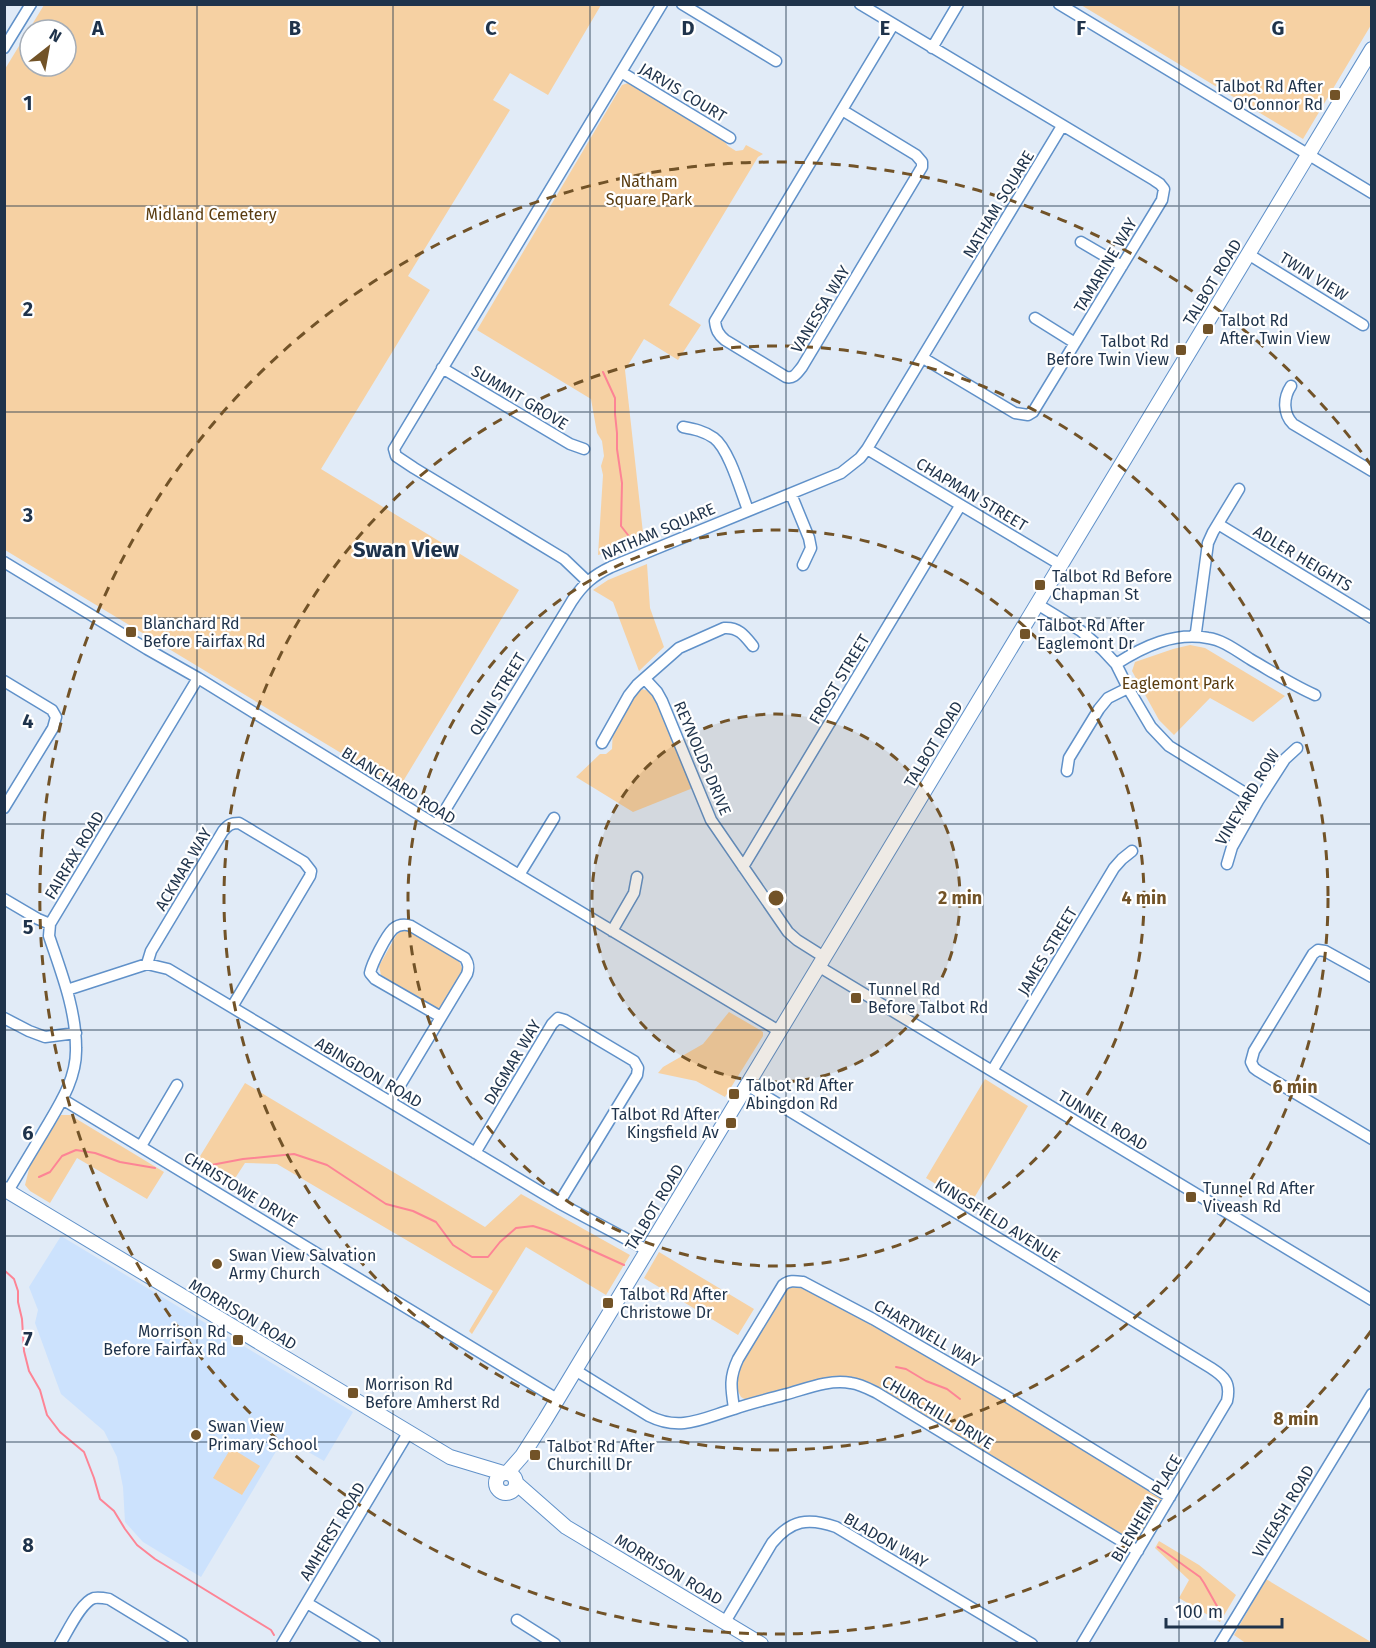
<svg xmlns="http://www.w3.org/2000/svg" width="1376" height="1648" font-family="'Fira Sans',sans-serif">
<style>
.built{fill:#cce2fd}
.green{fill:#f6d1a3;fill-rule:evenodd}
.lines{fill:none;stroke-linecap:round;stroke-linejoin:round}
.stream{stroke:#fd8495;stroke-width:2}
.minor-casing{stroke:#6091c9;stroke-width:13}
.major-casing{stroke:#6091c9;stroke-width:16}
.minor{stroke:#fff;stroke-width:10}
.major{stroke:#fff;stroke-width:14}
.grid{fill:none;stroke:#1f334b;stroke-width:1.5;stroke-opacity:0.55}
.ring{fill:none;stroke:#725328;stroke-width:3;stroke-dasharray:10 8}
.poi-dot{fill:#725328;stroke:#fff;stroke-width:2}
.labels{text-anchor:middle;stroke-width:4.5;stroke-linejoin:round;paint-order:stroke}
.poi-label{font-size:16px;fill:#1f334b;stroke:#fff;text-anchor:start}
.street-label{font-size:16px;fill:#1f334b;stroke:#fff}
.park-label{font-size:16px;fill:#5a3c10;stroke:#fff}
.district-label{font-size:22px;font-weight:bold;fill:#1f334b;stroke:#fff}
.grid-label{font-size:20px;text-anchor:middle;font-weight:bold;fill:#1f334b;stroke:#fff;stroke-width:4.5;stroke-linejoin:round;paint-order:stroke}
.centre{fill:#725328;stroke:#fff;stroke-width:3}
.ring-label{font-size:18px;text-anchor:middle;font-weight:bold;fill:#725328;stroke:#fff;stroke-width:4.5;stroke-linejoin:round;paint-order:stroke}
</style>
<rect width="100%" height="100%" fill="#e1ebf7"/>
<!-- built -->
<path class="built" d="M61,1236L353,1412L324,1461L284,1438L201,1577L143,1542L125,1522L123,1487L117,1457L104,1431L61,1394L35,1323L38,1310L29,1287Z"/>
<!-- green -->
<path class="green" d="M44,5H601L548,95L510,73L493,100L510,110L408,276L430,290L321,469L519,590L399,788L5,550V69ZM30,30H66V66H30Z
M1081,5H1371V25L1303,139Z
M631,82L718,134L728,146L736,151L743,150L746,145L763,154L758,157L669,305L701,325L678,360L644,339L625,370L644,542L598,555L603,475L601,466L604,456L602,441L597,433L591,399L477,330L622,85Z
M647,564L650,608L664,647L639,671L613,602L593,590L608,580Z
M1190,645L1205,648L1285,696L1253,722L1210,698L1174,735L1159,720L1132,671L1135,662L1173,649Z
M642,689L649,691L659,702L693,788L633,812L576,777L600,754H606L612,749L613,728L639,690Z
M404,930L410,932L459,961L462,968L463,974L444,1005L438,1008L431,1007L381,975L379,966L397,934Z
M729,1012L760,1030L763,1032V1036L725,1097L696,1081L658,1073L663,1067L703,1044Z
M985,1079L1028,1106L970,1205L926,1178Z
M245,1083L485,1227L521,1194L630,1255L606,1295L526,1247L472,1334L469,1331L493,1291L277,1164L245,1163L230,1186L194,1166Z
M61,1115H70L164,1172L147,1199L77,1158L50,1203L30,1191L25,1185L30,1165Z
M659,1252L754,1309L738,1335L644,1278Z
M799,1285L997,1390L1161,1491L1163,1500L1139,1539L1131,1540L1126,1538L864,1383L746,1400L741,1397L736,1387V1371L786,1289L790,1286Z
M231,1448L260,1466L242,1495L213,1478Z
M1159,1541L1199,1565L1236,1595L1220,1622L1179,1598L1189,1580L1155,1548Z
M1266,1579L1371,1642V1643L1247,1644L1234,1635Z"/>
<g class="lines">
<!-- stream -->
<path class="stream" d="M603,372L615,398V414L617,433V449L622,483L621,526L628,535
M206,1166L243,1159L294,1154L327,1165L386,1204L413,1211L436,1222L453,1245L472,1257H488L500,1242L516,1228L533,1226L549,1231L624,1265
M39,1177L50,1172L62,1156L76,1150L95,1153L120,1162L155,1168
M4,1270L14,1279L18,1291V1302L22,1319L24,1351L29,1371L40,1390L47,1415L60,1432L84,1452L94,1478L100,1499L114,1511L125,1529L137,1545L155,1559L271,1630L274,1635
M896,1367L906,1369L926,1381L947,1389L960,1399
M1158,1547L1200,1577L1204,1583L1222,1615"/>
<!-- minor casing -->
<g class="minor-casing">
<path id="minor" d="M682,4L776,61
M860,4L1154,180L1160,184L1164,189L1162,200L1033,412L1028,415L1015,413L923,358
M1059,4L1372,193
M4,48L31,4
M932,48L958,4
M621,72L730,138
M842,110L916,155L922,162V167L802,367C797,373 794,379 786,377L725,340C718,334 716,330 715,321L893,25
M1081,242L1122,266
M1248,254L1363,325
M1035,318L1075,343
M442,368L570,444L584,449
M1291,386C1283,398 1283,414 1293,424L1372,471
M683,427C694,429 704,431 714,438C729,449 741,492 748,510
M867,449C932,488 996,526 1061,565
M791,494L809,538L811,548L803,565
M1218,524L1372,618
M4,562L147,649L198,678L436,825L779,1031
M587,581L564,559L414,468L396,456L394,449L662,4
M1037,604L1081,631L1103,650L1116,664L1128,688L1151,727L1169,746L1258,801
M1193,636L1196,632L1208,543L1213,532L1239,489
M1116,664C1144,646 1174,632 1208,638C1223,640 1237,651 1250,659C1271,671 1292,685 1315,695
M645,679L657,692L662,701L711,820L788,932L797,940L824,957
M4,681L52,710L56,717L53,728L4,808
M602,743L629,695L637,685L679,648L724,628C739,627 745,636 753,646
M1067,771L1069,758L1099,709L1108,698L1128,688
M436,825L572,601C583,584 594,575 611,567L841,473L860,458L867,449L1062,126
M1227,864L1232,847L1258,801L1285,759L1297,748
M743,867L960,506
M519,875L554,818
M4,899L38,919L50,924
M612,931L634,893L637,877
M147,964L151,951L223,831C228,825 231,823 239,823L304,862L311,871L310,876L232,1007
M818,966L1372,1300
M1372,977L1325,951L1318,950L1313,954L1254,1051L1251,1062L1254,1068L1258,1071L1372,1139
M67,990L147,964L168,969L559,1203L647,1250
M4,1018L29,1031L45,1037L76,1033
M992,1071L1114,868L1122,859L1132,851
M747,1085L1211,1368C1225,1377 1231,1383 1227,1401L1082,1644
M62,1099L557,1399
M390,1102L467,974C469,968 469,964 465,958L411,926C405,924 399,924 393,929C386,936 372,963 370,973L375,979L441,1017
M141,1146L177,1085
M475,1153L552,1024L558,1018L565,1020L634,1061L638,1068L637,1075L559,1203
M8,1191C19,1173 30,1154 41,1136C57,1108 77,1081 76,1048C76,1009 61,972 49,936L50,924L198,678
M575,1370L649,1416C681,1432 703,1418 734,1409C751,1403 769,1399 787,1394C808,1388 830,1379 851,1383C860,1384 869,1389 877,1393L1138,1551
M734,1408C731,1388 729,1378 738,1359L783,1285C789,1280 795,1281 803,1282L873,1319L1004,1395L1170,1497
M307,1603L375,1644
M517,1620L555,1644
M725,1622L772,1543C791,1520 808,1517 836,1527L1032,1644
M60,1644C68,1631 81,1602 94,1598C99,1597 104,1598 109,1599L183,1644
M282,1644L408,1433
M1220,1644L1372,1394"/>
</g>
<!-- major casing -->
<g class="major-casing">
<path id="major" d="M4,1189L450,1457L503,1473
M507,1473L522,1456L545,1420L1372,49
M496 1483a10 10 0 1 1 20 0a10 10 0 1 1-20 0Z
M516,1483L566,1527L761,1644"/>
</g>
<!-- minor -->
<use href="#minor" class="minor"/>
<!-- major -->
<use href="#major" class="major"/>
</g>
<!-- grid -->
<path class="grid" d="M197,4V1644M393,4V1644M590,4V1644M786,4V1644M983,4V1644M1179,4V1644M4,206H1372M4,412H1372M4,618H1372M4,824H1372M4,1030H1372M4,1236H1372M4,1442H1372"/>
<!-- distance rings -->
<circle cx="776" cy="898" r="184" fill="#725328" fill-opacity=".12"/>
<g class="ring">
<circle cx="776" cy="898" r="184"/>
<circle cx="776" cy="898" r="368"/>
<circle cx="776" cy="898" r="552"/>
<path d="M1371 1331A736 736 0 1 1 1371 465"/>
</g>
<!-- markers -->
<g class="poi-dot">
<rect x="1329" y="89" width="12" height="12" rx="3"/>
<rect x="1202" y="323" width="12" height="12" rx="3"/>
<rect x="1175" y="344" width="12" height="12" rx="3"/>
<rect x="1034" y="579" width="12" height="12" rx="3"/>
<rect x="125" y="626" width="12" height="12" rx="3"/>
<rect x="1019" y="628" width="12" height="12" rx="3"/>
<rect x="850" y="992" width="12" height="12" rx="3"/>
<rect x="728" y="1088" width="12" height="12" rx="3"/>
<rect x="725" y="1117" width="12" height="12" rx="3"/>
<rect x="1185" y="1191" width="12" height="12" rx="3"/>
<circle cx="217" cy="1264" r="6"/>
<rect x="602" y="1297" width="12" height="12" rx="3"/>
<rect x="232" y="1334" width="12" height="12" rx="3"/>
<rect x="347" y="1387" width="12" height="12" rx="3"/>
<circle cx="196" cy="1435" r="6"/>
<rect x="529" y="1449" width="12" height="12" rx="3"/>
</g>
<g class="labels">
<!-- poi labels -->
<g class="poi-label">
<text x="1323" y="92" text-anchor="end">Talbot Rd After<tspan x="1323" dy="18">O'Connor Rd</tspan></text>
<text x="1220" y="326">Talbot Rd<tspan x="1220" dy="18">After Twin View</tspan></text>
<text x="1169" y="347" text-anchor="end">Talbot Rd<tspan x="1169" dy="18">Before Twin View</tspan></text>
<text x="1052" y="582">Talbot Rd Before<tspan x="1052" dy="18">Chapman St</tspan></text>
<text x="143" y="629">Blanchard Rd<tspan x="143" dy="18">Before Fairfax Rd</tspan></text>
<text x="1037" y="631">Talbot Rd After<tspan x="1037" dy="18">Eaglemont Dr</tspan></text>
<text x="868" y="995">Tunnel Rd<tspan x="868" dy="18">Before Talbot Rd</tspan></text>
<text x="746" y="1091">Talbot Rd After<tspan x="746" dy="18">Abingdon Rd</tspan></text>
<text x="719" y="1120" text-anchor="end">Talbot Rd After<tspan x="719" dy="18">Kingsfield Av</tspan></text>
<text x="1203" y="1194">Tunnel Rd After<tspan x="1203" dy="18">Viveash Rd</tspan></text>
<text x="229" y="1261">Swan View Salvation<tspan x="229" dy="18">Army Church</tspan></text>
<text x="620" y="1300">Talbot Rd After<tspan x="620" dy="18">Christowe Dr</tspan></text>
<text x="226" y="1337" text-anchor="end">Morrison Rd<tspan x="226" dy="18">Before Fairfax Rd</tspan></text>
<text x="365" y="1390">Morrison Rd<tspan x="365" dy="18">Before Amherst Rd</tspan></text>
<text x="208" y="1432">Swan View<tspan x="208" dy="18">Primary School</tspan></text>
<text x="547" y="1452">Talbot Rd After<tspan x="547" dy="18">Churchill Dr</tspan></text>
</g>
<!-- street labels -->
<g class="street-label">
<text transform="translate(683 92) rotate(31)" y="6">JARVIS COURT</text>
<text transform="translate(998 204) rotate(-59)" y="6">NATHAM SQUARE</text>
<text transform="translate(1105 265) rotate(-59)" y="6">TAMARINE WAY</text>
<text transform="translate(1314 276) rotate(32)" y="6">TWIN VIEW</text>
<text transform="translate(1212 282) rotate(-59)" y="6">TALBOT ROAD</text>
<text transform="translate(820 309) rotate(-59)" y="6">VANESSA WAY</text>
<text transform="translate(520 397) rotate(31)" y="6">SUMMIT GROVE</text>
<text transform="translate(972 494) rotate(31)" y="6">CHAPMAN STREET</text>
<text transform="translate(658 531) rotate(-23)" y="6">NATHAM SQUARE</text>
<text transform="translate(1303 558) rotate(31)" y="6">ADLER HEIGHTS</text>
<text transform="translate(839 679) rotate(-59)" y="6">FROST STREET</text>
<text transform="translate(497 694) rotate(-59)" y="6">QUIN STREET</text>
<text transform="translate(933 744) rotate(-59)" y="6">TALBOT ROAD</text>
<text transform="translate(703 758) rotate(67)" y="6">REYNOLDS DRIVE</text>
<text transform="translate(399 785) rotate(32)" y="6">BLANCHARD ROAD</text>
<text transform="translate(1247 797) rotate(-59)" y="6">VINEYARD ROW</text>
<text transform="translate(74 855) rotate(-59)" y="6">FAIRFAX ROAD</text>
<text transform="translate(183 869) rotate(-59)" y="6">ACKMAR WAY</text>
<text transform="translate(1047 951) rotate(-59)" y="6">JAMES STREET</text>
<text transform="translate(512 1062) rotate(-59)" y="6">DAGMAR WAY</text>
<text transform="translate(369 1072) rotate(31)" y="6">ABINGDON ROAD</text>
<text transform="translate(1103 1120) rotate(31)" y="6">TUNNEL ROAD</text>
<text transform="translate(241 1189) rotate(31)" y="6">CHRISTOWE DRIVE</text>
<text transform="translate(654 1207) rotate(-59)" y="6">TALBOT ROAD</text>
<text transform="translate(998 1220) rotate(32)" y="6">KINGSFIELD AVENUE</text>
<text transform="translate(243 1314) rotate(31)" y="6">MORRISON ROAD</text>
<text transform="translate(927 1333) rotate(30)" y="6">CHARTWELL WAY</text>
<text transform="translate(938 1412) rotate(31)" y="6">CHURCHILL DRIVE</text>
<text transform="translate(1146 1508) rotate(-59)" y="6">BLENHEIM PLACE</text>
<text transform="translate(1283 1511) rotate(-59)" y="6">VIVEASH ROAD</text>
<text transform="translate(332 1531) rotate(-59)" y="6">AMHERST ROAD</text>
<text transform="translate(886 1540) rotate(30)" y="6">BLADON WAY</text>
<text transform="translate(669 1569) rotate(31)" y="6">MORRISON ROAD</text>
</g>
<!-- park labels -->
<g class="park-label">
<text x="649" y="187">Natham<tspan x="649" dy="18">Square Park</tspan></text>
<text x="211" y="220">Midland Cemetery</text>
<text x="1178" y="689">Eaglemont Park</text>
</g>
<!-- district labels -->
<g class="district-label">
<text x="406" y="557">Swan View</text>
</g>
</g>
<g class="grid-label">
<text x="98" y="35">A</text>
<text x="295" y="35">B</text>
<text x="491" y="35">C</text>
<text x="688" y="35">D</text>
<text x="885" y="35">E</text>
<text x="1081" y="35">F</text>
<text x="1278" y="35">G</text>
<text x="28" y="110">1</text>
<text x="28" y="316">2</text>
<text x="28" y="522">3</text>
<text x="28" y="728">4</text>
<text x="28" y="934">5</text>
<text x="28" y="1140">6</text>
<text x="28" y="1346">7</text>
<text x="28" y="1552">8</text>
</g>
<circle cx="776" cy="898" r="9" class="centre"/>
<g class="ring-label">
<text x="960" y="904">2 min</text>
<text x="1144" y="904">4 min</text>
<text x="1295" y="1093">6 min</text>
<text x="1296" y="1425">8 min</text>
</g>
<!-- border -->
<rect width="1376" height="1648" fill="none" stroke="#1f334b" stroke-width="12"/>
<!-- north arrow -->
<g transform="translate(48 48) rotate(31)"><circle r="28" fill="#ffffff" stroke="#a5adb7" stroke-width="1.5"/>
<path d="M0-4.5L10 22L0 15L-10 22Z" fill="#725328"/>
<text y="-9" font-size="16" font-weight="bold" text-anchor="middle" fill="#1f334b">N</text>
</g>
<!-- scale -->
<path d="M1166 1618v9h116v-9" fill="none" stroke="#1f334b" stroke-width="3"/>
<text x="1175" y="1618" font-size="18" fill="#1f334b" stroke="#ffffff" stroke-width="4.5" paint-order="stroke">100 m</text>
</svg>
